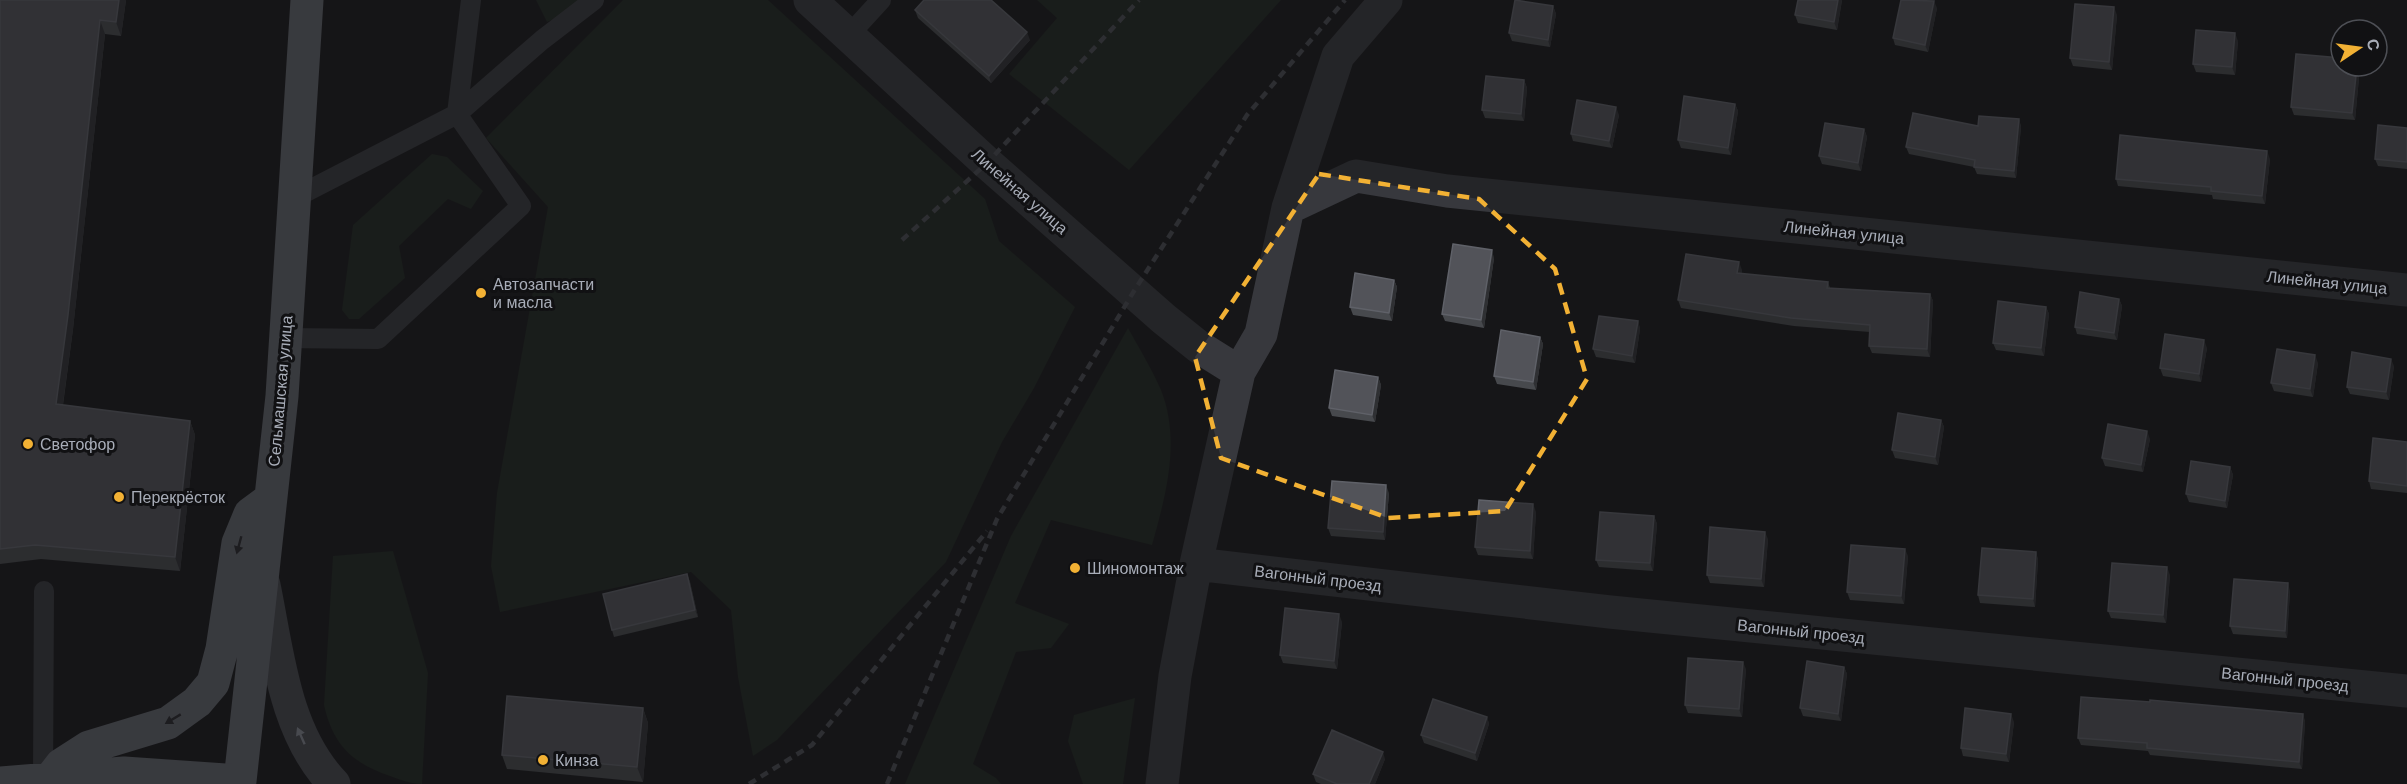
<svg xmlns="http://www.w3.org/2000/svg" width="2407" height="784" font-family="Helvetica,sans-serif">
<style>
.green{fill:#1e261f}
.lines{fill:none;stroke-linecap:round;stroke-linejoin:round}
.lane{stroke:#37383d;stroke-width:20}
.street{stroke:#37383d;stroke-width:33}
.secondary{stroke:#45474d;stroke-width:33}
.highway{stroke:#63666e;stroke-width:33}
.rail{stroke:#4a4c52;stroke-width:4.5;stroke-dasharray:8 6;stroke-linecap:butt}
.wall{fill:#47494d}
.shaded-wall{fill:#2f3033}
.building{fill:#525359;stroke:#5f6168;stroke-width:1.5}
.oneway{fill:#26262a}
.oneway2{fill:#858993}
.marked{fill:none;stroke:#f2b134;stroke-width:4.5;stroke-dasharray:12 8;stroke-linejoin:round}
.poi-dot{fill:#f2b134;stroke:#111113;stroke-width:2}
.labels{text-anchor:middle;stroke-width:6;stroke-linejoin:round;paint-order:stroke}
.street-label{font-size:16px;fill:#a8adb8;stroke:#111113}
.poi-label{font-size:16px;fill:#a8adb8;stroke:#111113;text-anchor:start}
</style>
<rect width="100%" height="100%" fill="#161618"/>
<!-- green -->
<path class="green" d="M536,0H582L575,10L547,22Z
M623,0H768L985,199L999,241L1075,307L1034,388L1002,442L946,562L777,740L753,756L738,677L731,610L691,572L500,612L491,566L497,493L548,207L486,138Z
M1037,0H1281L1129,170L1009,74L1057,18Z
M432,154L447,157L483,191L471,209L448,199L399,246L405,278L359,319H349L342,310L353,225Z
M1128,328C1139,348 1152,369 1161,390C1181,441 1166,495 1152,545L1051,520L1015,603L1069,624L1051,648L1016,652L973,764L996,778L1001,784H905L1011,536Z
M393,551L428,673L422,784C411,784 401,780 390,776C352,763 333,745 324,705L333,556Z
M1135,698L1123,784H1083L1068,741L1074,715Z"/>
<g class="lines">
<!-- lane -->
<path class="lane" d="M849,35L881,0
M294,198L457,114L471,0
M284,338L378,339L521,206L457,114L542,40L594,0
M43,779L44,591"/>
<!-- street -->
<path class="street" d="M810,0L987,163L1164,319L1199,347L1239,372
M1288,208L1356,176L1447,191L2407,290
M1196,564L1610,612L2407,691
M1162,784L1175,676L1196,564L1239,372L1261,334L1288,208L1338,56L1386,0"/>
<!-- secondary -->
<path class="secondary" d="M264,585C278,653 284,732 334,784"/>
<!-- highway -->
<path class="highway" d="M51,778L61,765L89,747L168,723L197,702L213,683L222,649L238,543L250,514L270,499
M0,783L124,773L240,781L282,396L307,0"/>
<!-- rail -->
<path class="rail" d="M902,240L987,163L1139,0
M749,784L812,745L987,531
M887,784L997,519L1134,291L1247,115L1345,0"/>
</g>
<!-- wall -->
<path class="wall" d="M0,0H126L121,36L105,34L73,329L63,405L190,421L195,435L180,571L41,559L0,564Z
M1842,0L1837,30L1798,23L1795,15Z
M1553,6L1556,14L1550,47L1512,41L1509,33Z
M1937,8L1928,52L1895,45L1893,38Z
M915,10L1030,40L991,83L918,18Z
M2117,15L2112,70L2073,66L2070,58Z
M2238,41L2235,75L2196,72L2193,64Z
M2341,66H2360V67L2355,120L2294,115L2291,107Z
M1524,80L1527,88L1524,121L1485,118L1482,110Z
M1735,104L1738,111L1731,155L1681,148L1678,140Z
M1619,115L1612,148L1573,141L1571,134Z
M2019,119L2021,127L2016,178L1977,174L1974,167L1909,154L1906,147L1978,126Z
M2407,128V169L2378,166L2375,159Z
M1864,129L1867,137L1861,171L1822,164L1819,156Z
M2270,159L2265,204L2213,199L2212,195L2118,186L2116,179Z
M1494,258L1484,328L1445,321L1442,314Z
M1742,270L1741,274L1828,282L1830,288L1930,294L1933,301L1930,357L1872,353L1869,346L1870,332L1794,326L1681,308L1678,300Z
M1394,280L1397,287L1392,321L1353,315L1350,307Z
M2119,299L2122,306L2117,340L2077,334L2075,327Z
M2046,307L2049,314L2044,356L1996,350L1993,343Z
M1638,321L1640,329L1635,363L1596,357L1593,349Z
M1540,337L1543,344L1536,390L1497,384L1494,376Z
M2207,348L2201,382L2163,376L2160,368Z
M2318,363L2313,397L2274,391L2271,383Z
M2394,366L2389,400L2350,394L2347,387Z
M1378,377L1381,385L1375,422L1332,416L1329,408Z
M1941,420L1944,427L1938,465L1895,458L1892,450Z
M2150,439L2143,472L2105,466L2102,458Z
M2407,442V493L2371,489L2369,481Z
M2230,467L2233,475L2227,508L2189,502L2186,494Z
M1389,493L1385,540L1331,536L1328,528Z
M1536,512L1533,559L1478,555L1475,547Z
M1654,516L1657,524L1653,571L1599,567L1596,560Z
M1768,539L1764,587L1710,583L1707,575Z
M2036,552L2038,560L2035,607L1980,603L1978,595Z
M1908,556L1904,604L1850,600L1847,592Z
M687,574L690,582L698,617L614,637L612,630Z
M2170,575L2166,623L2111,618L2108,611Z
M2290,591L2287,638L2233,634L2230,626Z
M1342,622L1337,669L1283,663L1280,655Z
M1844,667L1847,674L1841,721L1803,716L1800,708Z
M1746,669L1742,717L1688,713L1685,705Z
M643,708L648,723L643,782L507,769L502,755Z
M2303,714L2305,722L2302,769L2150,755L2148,751L2081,745L2078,738Z
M1487,717L1489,724L1477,761L1424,743L1421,735Z
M2014,722L2009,762L1963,756L1961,748Z
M1385,759L1375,784H1321L1316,782L1313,774Z"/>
<!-- shaded-wall -->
<path class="shaded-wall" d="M119,0H126L121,36L116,22Z
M1838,0H1842L1837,30L1834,22Z
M1934,1L1937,8L1928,52L1925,45Z
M1553,6L1556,14L1550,47L1548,40Z
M2114,7L2117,15L2112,70L2109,62Z
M100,20L105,34L73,329L61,418L56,404Z
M1027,32L1030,40L991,83L989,76Z
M2235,33L2238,41L2235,75L2232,67Z
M2357,66H2360V67L2355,120L2352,113Z
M1524,80L1527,88L1524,121L1521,114Z
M1735,104L1738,111L1731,155L1728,148Z
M1616,107L1619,115L1612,148L1609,141Z
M2019,119L2021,127L2016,178L2014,171Z
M1864,129L1867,137L1861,171L1858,163Z
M2267,151L2270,159L2265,204L2262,196Z
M1492,250L1494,258L1484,328L1481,320Z
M1739,262L1742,270L1740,281L1737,273Z
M1394,280L1397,287L1392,321L1389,313Z
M1930,294L1933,301L1930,357L1927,349Z
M2119,299L2122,306L2117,340L2114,333Z
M2046,307L2049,314L2044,356L2041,348Z
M1638,321L1640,329L1635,363L1632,356Z
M1540,337L1543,344L1536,390L1533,382Z
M2204,340L2207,348L2201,382L2199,374Z
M2315,355L2318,363L2313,397L2310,389Z
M2391,359L2394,366L2389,400L2386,392Z
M1378,377L1381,385L1375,422L1372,415Z
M1941,420L1944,427L1938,465L1935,457Z
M190,421L195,435L180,571L175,557Z
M2147,431L2150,439L2143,472L2141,465Z
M2230,467L2233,475L2227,508L2225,501Z
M1386,485L1389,493L1385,540L1383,532Z
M1533,504L1536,512L1533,559L1530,551Z
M1654,516L1657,524L1653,571L1650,563Z
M1765,532L1768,539L1764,587L1761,579Z
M1905,549L1908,556L1904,604L1901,596Z
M2036,552L2038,560L2035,607L2033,599Z
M2167,567L2170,575L2166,623L2163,615Z
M687,574L690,582L698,617L695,610Z
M2288,583L2290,591L2287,638L2285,631Z
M1339,614L1342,622L1337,669L1334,661Z
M1743,662L1746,669L1742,717L1739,709Z
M1844,667L1847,674L1841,721L1838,714Z
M643,708L648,723L643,782L637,767Z
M2011,714L2014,722L2009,762L2006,754Z
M2303,714L2305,722L2302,769L2299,762Z
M1487,717L1489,724L1477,761L1475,753Z
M1383,752L1385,759L1375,784H1369Z"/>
<!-- building -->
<path class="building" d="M0,0H119L116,22L100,20L68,315L56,404L190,421L175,557L35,545L0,549Z
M924,0H991L1027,32L989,76L915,10Z
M1515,0L1553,6L1548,40L1509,33Z
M1798,0H1838L1834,22L1795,15Z
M1901,0L1934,1L1925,45L1893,38Z
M2075,4L2114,7L2109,62L2070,58Z
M2196,30L2235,33L2232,67L2193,64Z
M2296,54L2341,58V66H2357L2352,113L2291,107Z
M1486,76L1524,80L1521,114L1482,110Z
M1684,96L1735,104L1728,148L1678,140Z
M1577,100L1616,107L1609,141L1571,134Z
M1913,113L1978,126L1979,116L2019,119L2014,171L1974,167L1975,160L1906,147Z
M1825,123L1864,129L1858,163L1819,156Z
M2378,125L2407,128V162L2375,159Z
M2120,135L2267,151L2262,196L2211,191V187L2116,179Z
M1453,244L1492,250L1481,320L1442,314Z
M1686,254L1739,262L1737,273L1828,282L1827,288L1930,294L1927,349L1869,346L1870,325L1791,318L1678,300Z
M1355,273L1394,280L1389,313L1350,307Z
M2080,292L2119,299L2114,333L2075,327Z
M1998,301L2046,307L2041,348L1993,343Z
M1599,316L1638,321L1632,356L1593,349Z
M1501,330L1540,337L1533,382L1494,376Z
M2165,334L2204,340L2199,374L2160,368Z
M2277,349L2315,355L2310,389L2271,383Z
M2352,352L2391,359L2386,392L2347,387Z
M1335,370L1378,377L1372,415L1329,408Z
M1898,413L1941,420L1935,457L1892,450Z
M2108,424L2147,431L2141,465L2102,458Z
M2373,438L2407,442V486L2369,481Z
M2191,461L2230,467L2225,501L2186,494Z
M1332,481L1386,485L1383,532L1328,528Z
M1479,500L1533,504L1530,551L1475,547Z
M1600,512L1654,516L1650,563L1596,560Z
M1710,527L1765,532L1761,579L1707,575Z
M1851,545L1905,549L1901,596L1847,592Z
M1982,548L2036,552L2033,599L1978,595Z
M2112,563L2167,567L2163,615L2108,611Z
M687,574L695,610L612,630L603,594Z
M2234,579L2288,583L2285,631L2230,626Z
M1285,608L1339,614L1334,661L1280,655Z
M1688,658L1743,662L1739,709L1685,705Z
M1807,661L1844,667L1838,714L1800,708Z
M507,696L643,708L637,767L502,755Z
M2081,697L2150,702V700L2303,714L2299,762L2147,748V743L2078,738Z
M1433,699L1487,717L1475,753L1421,735Z
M1965,708L2011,714L2006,754L1961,748Z
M1332,730L1383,752L1369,784H1337L1313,774Z"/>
<!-- one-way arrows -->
<defs><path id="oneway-solid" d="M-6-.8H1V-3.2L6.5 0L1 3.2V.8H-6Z" transform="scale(1.5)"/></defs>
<g class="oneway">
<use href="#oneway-solid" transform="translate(239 545) rotate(105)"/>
<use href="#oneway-solid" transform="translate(173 719) rotate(149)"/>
</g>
<use class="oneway2" href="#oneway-solid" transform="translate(301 736) rotate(-114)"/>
<!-- marked area -->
<path d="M0 0H2407V784H0ZM1319,174L1479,199L1555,269L1587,379L1505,511L1388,518L1221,458L1195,357Z" fill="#161618" fill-opacity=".55" fill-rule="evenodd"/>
<path class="marked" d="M1319,174L1479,199L1555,269L1587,379L1505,511L1388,518L1221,458L1195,357Z"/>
<!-- markers -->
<g class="poi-dot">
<circle cx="481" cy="293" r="6"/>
<circle cx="28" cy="444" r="6"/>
<circle cx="119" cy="497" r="6"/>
<circle cx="1075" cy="568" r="6"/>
<circle cx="543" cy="760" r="6"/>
</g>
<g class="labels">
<!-- street labels -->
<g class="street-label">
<text transform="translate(1020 191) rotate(41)" y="6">Линейная улица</text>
<text transform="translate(1844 232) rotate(6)" y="6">Линейная улица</text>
<text transform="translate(2327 282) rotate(6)" y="6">Линейная улица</text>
<text transform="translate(280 391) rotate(-85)" y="6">Сельмашская улица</text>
<text transform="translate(1318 578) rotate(7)" y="6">Вагонный проезд</text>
<text transform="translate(1801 631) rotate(6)" y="6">Вагонный проезд</text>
<text transform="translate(2285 679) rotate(6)" y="6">Вагонный проезд</text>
</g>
<!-- poi labels -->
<g class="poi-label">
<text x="493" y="290">Автозапчасти<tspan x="493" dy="18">и масла</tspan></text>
<text x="40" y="450">Светофор</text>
<text x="131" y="503">Перекрёсток</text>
<text x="1087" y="574">Шиномонтаж</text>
<text x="555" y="766">Кинза</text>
</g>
</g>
<!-- north arrow -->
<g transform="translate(2359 48) rotate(77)"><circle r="28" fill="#111113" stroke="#4d4f55" stroke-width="1.5"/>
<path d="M0-4.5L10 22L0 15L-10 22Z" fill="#f2b134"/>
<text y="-9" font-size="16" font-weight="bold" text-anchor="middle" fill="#a8adb8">С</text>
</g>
</svg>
